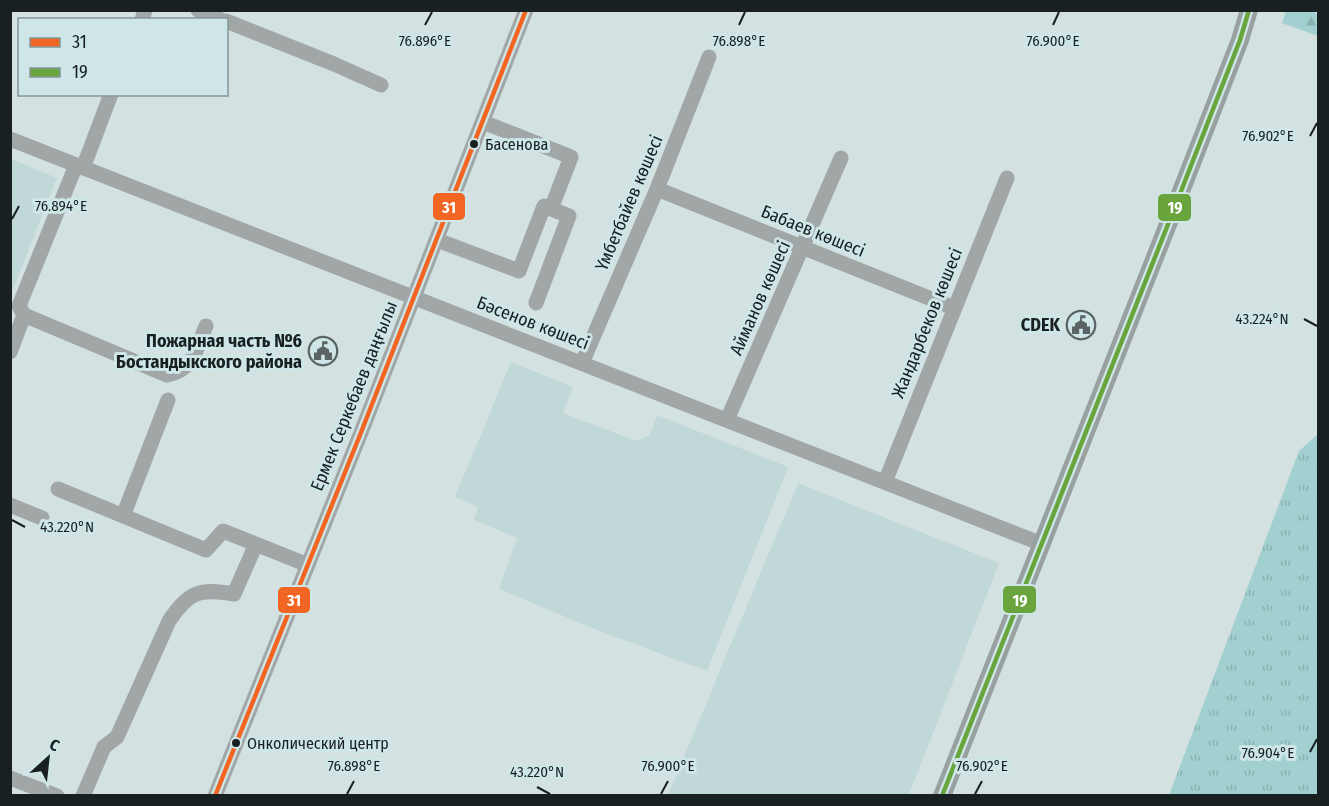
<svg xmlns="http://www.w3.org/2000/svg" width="1329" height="806" font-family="'Fira Sans Condensed',sans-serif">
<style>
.built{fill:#c1d8d9}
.forest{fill:url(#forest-firs)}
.park{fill:url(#park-tufts)}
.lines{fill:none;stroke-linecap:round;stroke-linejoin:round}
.minor{stroke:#a1a6a7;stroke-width:15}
.major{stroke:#98a0a0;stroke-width:18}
.bus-1-casing{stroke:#cee6e7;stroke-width:9}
.bus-2-casing{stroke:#cee6e7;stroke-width:9}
.bus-1{stroke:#f26522;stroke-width:4.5}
.bus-2{stroke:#69a43c;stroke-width:4.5}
.ticks{fill:none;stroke:#182021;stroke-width:2}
.bus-dot{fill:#182021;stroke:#cee6e7;stroke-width:2}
.labels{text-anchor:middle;stroke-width:6;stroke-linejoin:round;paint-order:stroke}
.bus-label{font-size:16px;fill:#182021;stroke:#cee6e7;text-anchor:start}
.street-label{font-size:18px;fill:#182021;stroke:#cee6e7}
.poi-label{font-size:18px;font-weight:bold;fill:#182021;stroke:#cee6e7;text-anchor:end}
.ticks-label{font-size:15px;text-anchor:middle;fill:#182021;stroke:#cee6e7;stroke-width:6;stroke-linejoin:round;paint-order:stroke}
.line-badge{stroke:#cee6e7;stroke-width:2}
.badge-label{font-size:16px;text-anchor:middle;font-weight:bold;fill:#fff}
</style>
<defs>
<pattern id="forest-firs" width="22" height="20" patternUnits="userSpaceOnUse" patternTransform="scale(1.5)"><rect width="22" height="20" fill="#a2cfd0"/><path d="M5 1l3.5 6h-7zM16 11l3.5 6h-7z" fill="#8bb1b2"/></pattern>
<pattern id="park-tufts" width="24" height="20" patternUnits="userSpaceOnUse" patternTransform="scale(1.5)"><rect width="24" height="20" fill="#a2cfd0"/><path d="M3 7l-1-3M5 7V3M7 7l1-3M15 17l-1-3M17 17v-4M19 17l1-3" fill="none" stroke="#8bb1b2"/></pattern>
</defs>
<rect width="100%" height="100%" fill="#d4e1e1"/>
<!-- built -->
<path class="built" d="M11,159L57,178L11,294Z
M511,362L573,387L563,413L636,441L650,435L657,415L788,467L707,671L597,630L499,589L517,538L474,520L478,507L455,497Z
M798,483L999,563L909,795H668Z"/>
<!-- forest -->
<path class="forest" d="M1286,11H1311L1318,14V36L1282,23Z"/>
<!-- park -->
<path class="park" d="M1318,434V795H1169L1299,451Z"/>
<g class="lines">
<!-- minor -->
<path class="minor" d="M198,10L221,20
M142,20L145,10
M226,21L334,64L381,85
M483,122L571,157L551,209
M10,139L1042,544
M76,165L19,306L24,315L167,375C193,371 197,348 206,326
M83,168L111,94
M657,189L954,308
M437,240L519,271L544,206L569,216L536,303
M10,352L24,315
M582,363L657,189L709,57
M727,420L841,158
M885,482L1007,178
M58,489L206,550L223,531L308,565
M10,505L42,518
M123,516L168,400
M10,778L57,796
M83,796L104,747L117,737L169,621C189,591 200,588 234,594L256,544
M215,796L360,435L526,10"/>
<!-- major -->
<path class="major" d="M942,796L1178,199L1240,40L1249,10"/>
<!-- bus-1 casing -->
<g class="bus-1-casing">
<path id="bus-1" d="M215,796L360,435L526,10"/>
</g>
<!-- bus-2 casing -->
<g class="bus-2-casing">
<path id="bus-2" d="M942,796L1178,199L1240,40L1249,10"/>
</g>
<!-- bus-1 -->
<use href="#bus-1" class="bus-1"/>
<!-- bus-2 -->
<use href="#bus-2" class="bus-2"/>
</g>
<!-- ticks -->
<path class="ticks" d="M425,25L432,12M739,25L745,12M1053,25L1059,12M1310,136L1317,123M12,219L19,206M1304,319L1317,326M12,520L25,527M1310,752L1317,739M537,787L550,794M347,794L354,781M661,794L668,781M975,794L982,781"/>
<!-- icons -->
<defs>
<g id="civic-ring" transform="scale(1.5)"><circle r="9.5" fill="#cee6e7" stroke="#5a6464" stroke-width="1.5"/><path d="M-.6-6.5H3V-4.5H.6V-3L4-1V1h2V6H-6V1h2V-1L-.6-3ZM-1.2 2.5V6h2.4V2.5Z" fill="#5a6464"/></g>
</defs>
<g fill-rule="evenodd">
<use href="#civic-ring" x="1081" y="325"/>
<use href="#civic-ring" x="323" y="351"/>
</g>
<!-- markers -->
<g class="bus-dot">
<circle cx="474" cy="144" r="5"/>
<circle cx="236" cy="743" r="5"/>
</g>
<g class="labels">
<!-- bus labels -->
<g class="bus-label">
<text x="485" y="150">Басенова</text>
<text x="247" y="749">Онколический центр</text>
</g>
<!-- street labels -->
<g class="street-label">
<text transform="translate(629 203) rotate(-67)" y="6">Үмбетбайев көшесі</text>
<text transform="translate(813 231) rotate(22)" y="6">Бабаев көшесі</text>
<text transform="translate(760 298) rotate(-66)" y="6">Айманов көшесі</text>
<text transform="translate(533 323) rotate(21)" y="6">Бәсенов көшесі</text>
<text transform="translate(927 323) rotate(-68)" y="6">Жандарбеков көшесі</text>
<text transform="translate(354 396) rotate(-68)" y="6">Ермек Серкебаев даңғылы</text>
</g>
<!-- poi labels -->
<g class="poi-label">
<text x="1060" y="331">CDEK</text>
<text x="302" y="347">Пожарная часть №6<tspan x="302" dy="21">Бостандыкского района</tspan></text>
</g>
</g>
<g class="ticks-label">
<text x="425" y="46">76.896°E</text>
<text x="739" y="46">76.898°E</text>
<text x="1053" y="46">76.900°E</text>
<text x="1268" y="141">76.902°E</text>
<text x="61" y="211">76.894°E</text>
<text x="1262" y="324">43.224°N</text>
<text x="67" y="532">43.220°N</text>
<text x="1268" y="758">76.904°E</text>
<text x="354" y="771">76.898°E</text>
<text x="668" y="771">76.900°E</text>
<text x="982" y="771">76.902°E</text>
<text x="537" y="777">43.220°N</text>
</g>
<g class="line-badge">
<rect x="432" y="192" width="34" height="29" rx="6" fill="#f26522"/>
<rect x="1157" y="193" width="35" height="29" rx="6" fill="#69a43c"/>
<rect x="1002" y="585" width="35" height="29" rx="6" fill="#69a43c"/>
<rect x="277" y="586" width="34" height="28" rx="6" fill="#f26522"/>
</g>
<g class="badge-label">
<text x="449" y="213">31</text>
<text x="1175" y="213">19</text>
<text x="1020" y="606">19</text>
<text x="294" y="606">31</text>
</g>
<!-- border -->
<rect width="1329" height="806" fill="none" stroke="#182021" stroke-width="24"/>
<!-- legend -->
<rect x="18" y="18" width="210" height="78" fill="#cee6e7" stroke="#859798" stroke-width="1.5"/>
<rect x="30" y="38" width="30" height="9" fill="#f26522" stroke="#859798" stroke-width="1.5"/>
<text x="72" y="48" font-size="18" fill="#182021">31</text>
<rect x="30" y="68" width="30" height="9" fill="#69a43c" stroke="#859798" stroke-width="1.5"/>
<text x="72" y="78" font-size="18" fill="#182021">19</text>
<!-- north arrow -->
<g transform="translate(48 758) rotate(27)" stroke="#cee6e7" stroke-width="4.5" paint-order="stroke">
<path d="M0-4.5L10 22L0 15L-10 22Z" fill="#182021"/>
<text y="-9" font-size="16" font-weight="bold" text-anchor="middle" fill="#182021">С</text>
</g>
</svg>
